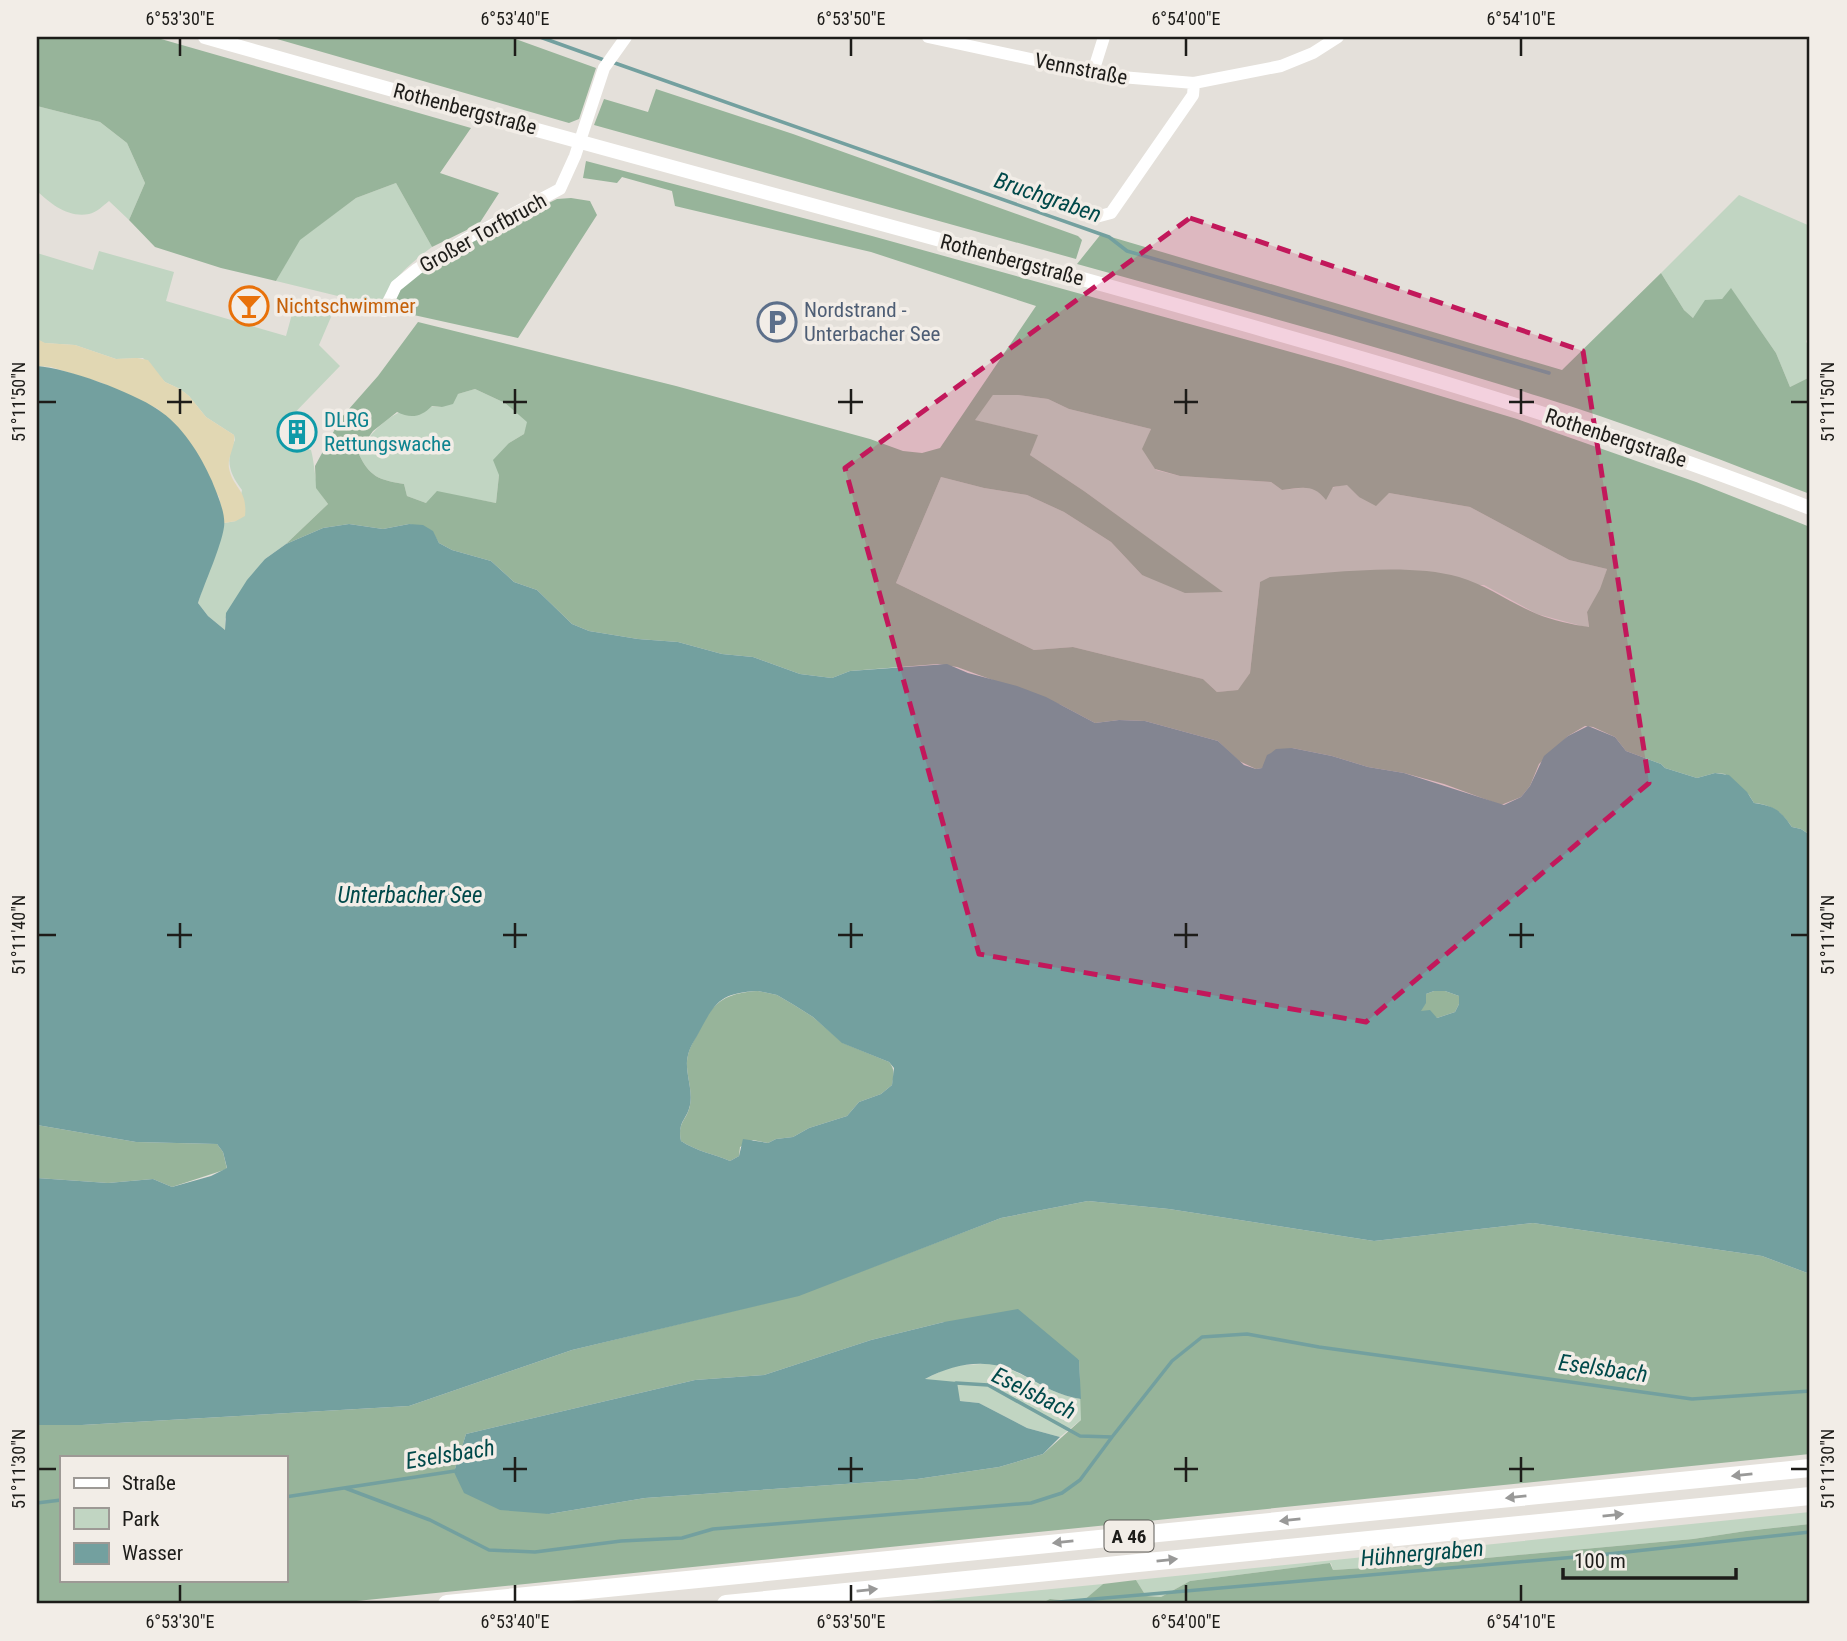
<svg xmlns="http://www.w3.org/2000/svg" width="1847" height="1641" font-family="'Roboto Condensed',sans-serif">
<style>
.green{fill:#c1d5c2}
.forest{fill:#97b49a;fill-rule:evenodd}
.sand{fill:#e1d7b3}
.water{fill:#73a09f;fill-rule:evenodd}
.lines{fill:none;stroke-linecap:round;stroke-linejoin:round}
.stream{stroke:#73a09f;stroke-width:3.5}
.minor{stroke:#fff;stroke-width:12}
.major{stroke:#fff;stroke-width:14}
.highway{stroke:#fff;stroke-width:18}
.oneway{fill:#999998}
.marked{fill:#c2185b;fill-opacity:0.2;stroke:#c2185b;stroke-width:5;stroke-dasharray:14 9;stroke-linejoin:round}
.ticks{fill:none;stroke:#1d1c19;stroke-width:2.5}
.labels{text-anchor:middle;stroke-width:7;stroke-linejoin:round;paint-order:stroke}
.shield{fill:#f2ede7;stroke:#5d5b57;stroke-width:2}
.shield-label{font-size:19px;font-weight:bold;fill:#1d1c19}
.street-label{font-size:21px;fill:#1d1c19;stroke:#f2ede7}
.food-label{font-size:21px;fill:#c56008;stroke:#f2ede7;text-anchor:start}
.service-label{font-size:21px;fill:#4e5e75;stroke:#f2ede7;text-anchor:start}
.culture-label{font-size:21px;fill:#0d838f;stroke:#f2ede7;text-anchor:start}
.water-label{font-size:23px;font-style:italic;fill:#00494a;stroke:#f2ede7}
.neatline{fill:none;stroke:#1d1c19;stroke-width:2.5}
.ticks-label{font-size:18px;text-anchor:middle;fill:#1d1c19}
</style>
<rect width="100%" height="100%" fill="#e4e0da"/>
<!-- green -->
<path class="green" d="M37,106L100,122L127,143L145,183L129,220L109,201C104,205 96,213 89,214C68,218 51,204 37,191Z
M396,183L432,247C407,266 393,278 379,306L276,281L299,240L356,198Z
M1739,195L1810,226V337L1806,341L1810,351V377L1790,387L1776,353L1731,289L1722,299L1693,318L1684,310L1661,273Z
M99,251L174,272L166,301L286,336L295,303L328,312L331,317L319,345L340,366L281,427L277,440L311,450C317,474 312,483 328,504L286,544L265,559L225,619V630L208,616L198,603L224,523L236,521L242,490C229,473 225,460 235,440L234,435L206,417L189,396L180,389L165,382L143,358L116,359L75,345L44,343L37,339V253L93,270Z
M475,389L505,403L528,422L524,434L509,443L499,475L496,503L470,498L426,503L407,496L404,484C379,480 369,477 358,452C380,421 400,402 442,407L458,394Z
M993,395H1018L1048,399L1069,409L1151,429C1145,444 1147,456 1156,470L1180,476L1271,482L1282,490L1309,487L1319,491L1347,484L1359,497L1389,493L1470,507L1569,560L1607,569L1601,589L1587,612L1589,628L1537,614L1484,585L1260,582L1250,673L1239,690L1217,692L1203,679L1073,647L1034,650L896,583L941,477L984,488L1027,495L1064,512L1111,542L1142,575L1222,592L1084,491L1030,455L1037,435L974,420Z
M995,1363C1024,1373 1051,1395 1081,1399L1082,1419L1060,1437L1027,1428L979,1403L960,1401L923,1380L952,1366Z
M1810,1512V1524L1746,1531L1693,1539L1486,1558L1458,1554L1441,1563L1333,1570L1331,1563L1190,1581L1161,1597L1146,1596L1136,1580Z
M1103,1584L1083,1602L1051,1599L1040,1604H897Z"/>
<!-- forest -->
<path class="forest" d="M37,37H154L471,128L440,173L499,193L479,224L432,247L396,183L356,198L300,240L276,281L221,268L155,247L129,220L145,183L127,143L100,122L37,106Z
M270,37H510L596,68L579,119L569,123Z
M656,89L793,134L1078,236L1082,240L1076,259L594,125L604,99L648,112Z
M586,161L872,236L1341,366L1517,419L1696,482L1810,527V835L1801,829L1792,827C1781,812 1773,805 1754,803L1749,795L1725,774L1715,773L1697,778L1665,768L1661,764L1626,751L1615,737L1593,727L1585,726L1568,736L1539,764L1530,786L1521,797L1501,805L1444,784L1404,773L1368,767L1332,756L1292,748L1262,768L1256,769L1239,761L1218,741L1145,721L1119,720L1095,723L1061,705L957,667L938,664L850,671L832,678L800,674L753,657L722,654L678,642L638,639L589,631L572,624L537,590L514,582L491,561L452,550L439,543L432,531L409,524L383,529L349,524L323,528L286,544L328,504L316,488L315,466L341,418L378,376L418,322L676,386L870,439L903,451L922,453L940,448L1036,306L871,252L675,206L672,191L622,177L617,183L583,178ZM475,389L505,403L527,422L524,434L509,443L493,460L499,475L496,503L437,491L426,503L407,496L404,484C379,480 369,477 358,452L373,431L397,412C411,419 421,417 432,406L442,407L453,404L458,394ZM993,395H1018L1048,399L1069,409L1151,429L1142,449L1155,469L1180,476L1271,482L1282,490C1301,488 1313,483 1326,500L1333,487L1347,485L1359,497L1376,506L1389,493L1470,507L1569,560L1607,569L1600,589L1587,612L1589,627C1573,625 1552,620 1537,614C1510,603 1487,585 1459,577C1404,562 1327,574 1270,577L1260,582L1250,673L1238,690L1217,692L1203,679L1073,647L1034,650L896,583L941,477L984,488L1027,495L1064,512L1111,542L1142,575L1185,593L1223,592L1084,491L1030,455L1038,435L975,420Z
M571,198L590,201L597,215L518,338L391,310L398,289L420,270L493,230L557,199Z
M1101,234L1562,370L1661,273L1684,310L1693,318L1705,300L1722,299L1731,288L1776,353L1790,387L1810,377V494C1721,460 1632,425 1541,397C1387,349 1232,307 1077,264Z
M758,991L777,995L794,1005L813,1017L843,1043L889,1062C895,1069 894,1075 892,1085L881,1094L859,1102L847,1116L809,1128L793,1137L776,1139L768,1143L753,1140L740,1147L739,1156L730,1161C714,1154 696,1151 681,1141C677,1121 687,1121 690,1105C693,1091 686,1075 687,1061C688,1049 694,1041 699,1031C713,1001 726,993 758,991Z
M1434,991H1445L1459,996V1004L1455,1012L1437,1018L1420,1011L1425,1003L1426,994Z
M37,1125L136,1142L217,1144L223,1152L227,1169L172,1187L153,1179L108,1183L37,1178Z
M1088,1201L1169,1209L1374,1241L1533,1223L1762,1256L1810,1274V1454L327,1604H37V1425H82L409,1406L572,1350L799,1295L1001,1218ZM944,1322L1079,1360L1081,1420L1043,1454L999,1467L917,1479L645,1498L549,1514L454,1472L466,1434L695,1380L764,1375L871,1340ZM61,1457H285V1580H61Z
M1810,1524V1604H1040L1050,1599L1082,1602L1103,1584L1136,1580L1146,1596L1161,1597L1190,1581L1330,1563L1333,1570L1441,1563L1458,1554L1486,1558L1693,1539L1746,1531Z"/>
<!-- sand -->
<path class="sand" d="M37,339L45,343L75,345L116,359L137,358L148,360L165,382L180,389L189,396L206,417L234,435C236,446 227,457 229,468C233,489 248,489 245,516L236,521L224,523L219,497L158,409L102,383L51,367L37,366Z"/>
<!-- water -->
<path class="water" d="M37,366C67,368 132,392 157,409C182,425 200,454 212,481C217,494 226,513 224,527C221,547 205,582 198,603L208,616L225,630L226,613L247,580L265,559L286,544L323,528L349,524L383,529L409,524L423,525L433,531L439,543L452,550L491,561L514,582L537,590L572,624L589,631L638,639L678,642L722,654L753,657L800,674L832,678L850,671L947,664L968,673L1017,686L1046,697L1095,723L1119,720L1145,721L1218,741L1244,765L1256,769L1262,768L1267,755L1271,753L1276,749L1292,748L1332,756L1368,767L1404,773L1504,805L1521,797L1530,786L1544,756L1568,736L1588,726L1615,737L1626,751L1661,764L1665,768L1697,778L1715,773L1729,775L1747,792L1754,803C1775,806 1780,810 1792,827L1801,829L1810,835V1274L1762,1256L1533,1223L1374,1241L1169,1209L1088,1201L1001,1218L799,1296L572,1350L409,1406L82,1425H37V1178L108,1183L153,1179L172,1187L211,1176L227,1168L223,1152L217,1144L136,1142L37,1125ZM758,991L777,995L794,1005L813,1017L842,1043L889,1062L894,1068L892,1085L881,1094L859,1102L847,1116L809,1128L793,1137L776,1139L768,1143L743,1139L739,1156L730,1161C714,1154 696,1151 681,1141C677,1121 687,1120 690,1105C693,1091 686,1075 687,1061C688,1051 692,1044 697,1036C715,1003 718,993 758,991ZM1434,991H1445L1459,996V1004L1455,1012L1437,1018L1430,1010L1421,1011L1426,1003V994Z
M1018,1309L1079,1360L1081,1399C1059,1396 1044,1386 1025,1376C991,1357 958,1362 925,1379L957,1382L960,1401L979,1403L1027,1428L1060,1437L1043,1454L999,1467L917,1479L645,1498L549,1514L500,1510L464,1493L454,1472L466,1434L695,1380L764,1375L871,1340L944,1322Z"/>
<g class="lines">
<!-- stream -->
<path class="stream" d="M540,37L604,60
M612,62L1109,237L1127,251L1549,373
M956,1383L988,1385L1080,1436L1112,1437L1172,1361L1202,1337L1247,1334L1319,1347L1692,1399L1810,1391
M345,1488L430,1520L489,1550L535,1552L621,1541L682,1538L713,1529L1031,1503L1062,1493L1080,1480L1112,1437
M285,1497L455,1471
M37,1503L61,1500
M1036,1604L1599,1555L1810,1532"/>
<!-- minor -->
<path class="minor" d="M928,37L1109,76L1194,83L1281,66L1313,53L1338,37
M1093,72L1104,37
M1096,217L1111,213L1193,95L1194,83
M384,311L396,286L417,269L464,240L560,189L575,156L604,68L626,37"/>
<!-- major -->
<path class="major" d="M205,37C501,122 800,201 1097,283C1337,350 1578,417 1810,508"/>
<!-- highway -->
<path class="highway" d="M447,1604L1810,1468
M726,1604L1810,1496"/>
</g>
<!-- one-way arrows -->
<defs><path id="oneway-solid" d="M-6-.8H1V-3.2L6.5 0L1 3.2V.8H-6Z" transform="scale(1.75)"/></defs>
<g class="oneway">
<use href="#oneway-solid" transform="translate(1742 1475) rotate(174)"/>
<use href="#oneway-solid" transform="translate(1516 1497) rotate(174)"/>
<use href="#oneway-solid" transform="translate(1613 1515) rotate(-6)"/>
<use href="#oneway-solid" transform="translate(1290 1520) rotate(174)"/>
<use href="#oneway-solid" transform="translate(1063 1542) rotate(174)"/>
<use href="#oneway-solid" transform="translate(1167 1560) rotate(-6)"/>
<use href="#oneway-solid" transform="translate(867 1590) rotate(-6)"/>
</g>
<!-- marked area -->
<path class="marked" d="M1190,218L1583,351L1649,783L1366,1022L979,954L845,468Z"/>
<!-- ticks -->
<path class="ticks" d="M180,38V56M515,38V56M851,38V56M1186,38V56M1521,38V56M180,389V414M515,389V414M851,389V414M1186,389V414M1521,389V414M38,402H56M167,402H192M503,402H527M838,402H863M1174,402H1198M1509,402H1534M1791,402H1808M180,923V948M515,923V948M851,923V948M1186,923V948M1521,923V948M38,935H56M167,935H192M503,935H527M838,935H863M1174,935H1198M1509,935H1534M1791,935H1808M515,1457V1482M851,1457V1482M1186,1457V1482M1521,1457V1482M38,1469H56M503,1469H527M838,1469H863M1174,1469H1198M1509,1469H1534M1791,1469H1808M180,1585V1602M515,1585V1602M851,1585V1602M1186,1585V1602M1521,1585V1602"/>
<!-- icons -->
<defs>
<g id="bar-ring" transform="scale(2.0125)"><circle r="9.5" fill="#f2ede7" stroke="#e8710a" stroke-width="1.5"/><path d="M-6-5H6L.8 .8V4.5H3.5V6h-7V4.5H-.8V.8Z" fill="#e8710a"/></g>
<g id="parking-ring" transform="scale(2.0125)"><circle r="9.5" fill="#f2ede7" stroke="#5c6f8a" stroke-width="1.5"/><path d="M-3.5-5.5H1a3.5 3.5 0 0 1 0 7H-1V5.5H-3.5ZM-1-3.4V-.6H.8a1.4 1.4 0 0 0 0-2.8Z" fill="#5c6f8a"/></g>
<g id="building-ring" transform="scale(2.0125)"><circle r="9.5" fill="#f2ede7" stroke="#0f9aa8" stroke-width="1.5"/><path d="M-4-6H4V6H1V3H-1V6H-4ZM-2.5-4.3h1.7v1.8h-1.7ZM.8-4.3h1.7v1.8H.8ZM-2.5-1h1.7V.8h-1.7ZM.8-1h1.7V.8H.8Z" fill="#0f9aa8"/></g>
</defs>
<g fill-rule="evenodd">
<use href="#bar-ring" x="249" y="306"/>
<use href="#parking-ring" x="777" y="322"/>
<use href="#building-ring" x="297" y="432"/>
</g>
<g class="labels">
<!-- shield labels -->
<rect class="shield" x="1104.5" y="1520.5" width="49" height="31" rx="5"/>
<g class="shield-label">
<text x="1129" y="1543">A 46</text>
</g>
<!-- street labels -->
<g class="street-label">
<text transform="translate(1081 69) rotate(11)" y="7">Vennstraße</text>
<text transform="translate(465 109) rotate(15)" y="7">Rothenbergstraße</text>
<text transform="translate(483 233) rotate(-29)" y="7">Großer Torfbruch</text>
<text transform="translate(1012 260) rotate(15)" y="7">Rothenbergstraße</text>
<text transform="translate(1616 438) rotate(18)" y="7">Rothenbergstraße</text>
</g>
<!-- food labels -->
<g class="food-label">
<text x="276" y="313">Nichtschwimmer</text>
</g>
<!-- service labels -->
<g class="service-label">
<text x="804" y="317">Nordstrand -<tspan x="804" dy="24">Unterbacher See</tspan></text>
</g>
<!-- culture labels -->
<g class="culture-label">
<text x="324" y="427">DLRG<tspan x="324" dy="24">Rettungswache</tspan></text>
</g>
<!-- water labels -->
<g class="water-label">
<text transform="translate(1048 197) rotate(19)" y="8">Bruchgraben</text>
<text x="410" y="903">Unterbacher See</text>
<text transform="translate(1603 1368) rotate(8)" y="8">Eselsbach</text>
<text transform="translate(1034 1393) rotate(26)" y="8">Eselsbach</text>
<text transform="translate(450 1454) rotate(-9)" y="8">Eselsbach</text>
<text transform="translate(1422 1553) rotate(-5)" y="8">Hühnergraben</text>
</g>
</g>
<!-- border -->
<rect width="1847" height="1641" fill="none" stroke="#f2ede7" stroke-width="77"/>
<!-- legend -->
<rect x="60" y="1456" width="228" height="126" fill="#f2ede7" stroke="#9d9995" stroke-width="2"/>
<rect x="74" y="1478" width="35" height="10" fill="#ffffff" stroke="#9d9995" stroke-width="2"/>
<text x="122" y="1490" font-size="21" fill="#1d1c19">Straße</text>
<rect x="74" y="1508" width="35" height="21" fill="#c1d5c2" stroke="#9d9995" stroke-width="2"/>
<text x="122" y="1526" font-size="21" fill="#1d1c19">Park</text>
<rect x="74" y="1543" width="35" height="21" fill="#73a09f" stroke="#9d9995" stroke-width="2"/>
<text x="122" y="1560" font-size="21" fill="#1d1c19">Wasser</text>
<!-- scale -->
<path d="M1563 1568v10h173v-10" fill="none" stroke="#1d1c19" stroke-width="3.5"/>
<text x="1574" y="1568" font-size="21" fill="#1d1c19" stroke="#f2ede7" stroke-width="5" paint-order="stroke">100 m</text>
<rect x="38" y="38" width="1770" height="1564" class="neatline"/>
<g class="ticks-label">
<text x="180" y="25">6°53'30"E</text>
<text x="515" y="25">6°53'40"E</text>
<text x="851" y="25">6°53'50"E</text>
<text x="1186" y="25">6°54'00"E</text>
<text x="1521" y="25">6°54'10"E</text>
<text transform="translate(19 402) rotate(-90)" y="6">51°11'50"N</text>
<text transform="translate(1828 402) rotate(-90)" y="6">51°11'50"N</text>
<text transform="translate(19 935) rotate(-90)" y="6">51°11'40"N</text>
<text transform="translate(1828 935) rotate(-90)" y="6">51°11'40"N</text>
<text transform="translate(19 1469) rotate(-90)" y="6">51°11'30"N</text>
<text transform="translate(1828 1469) rotate(-90)" y="6">51°11'30"N</text>
<text x="180" y="1628">6°53'30"E</text>
<text x="515" y="1628">6°53'40"E</text>
<text x="851" y="1628">6°53'50"E</text>
<text x="1186" y="1628">6°54'00"E</text>
<text x="1521" y="1628">6°54'10"E</text>
</g>
</svg>
